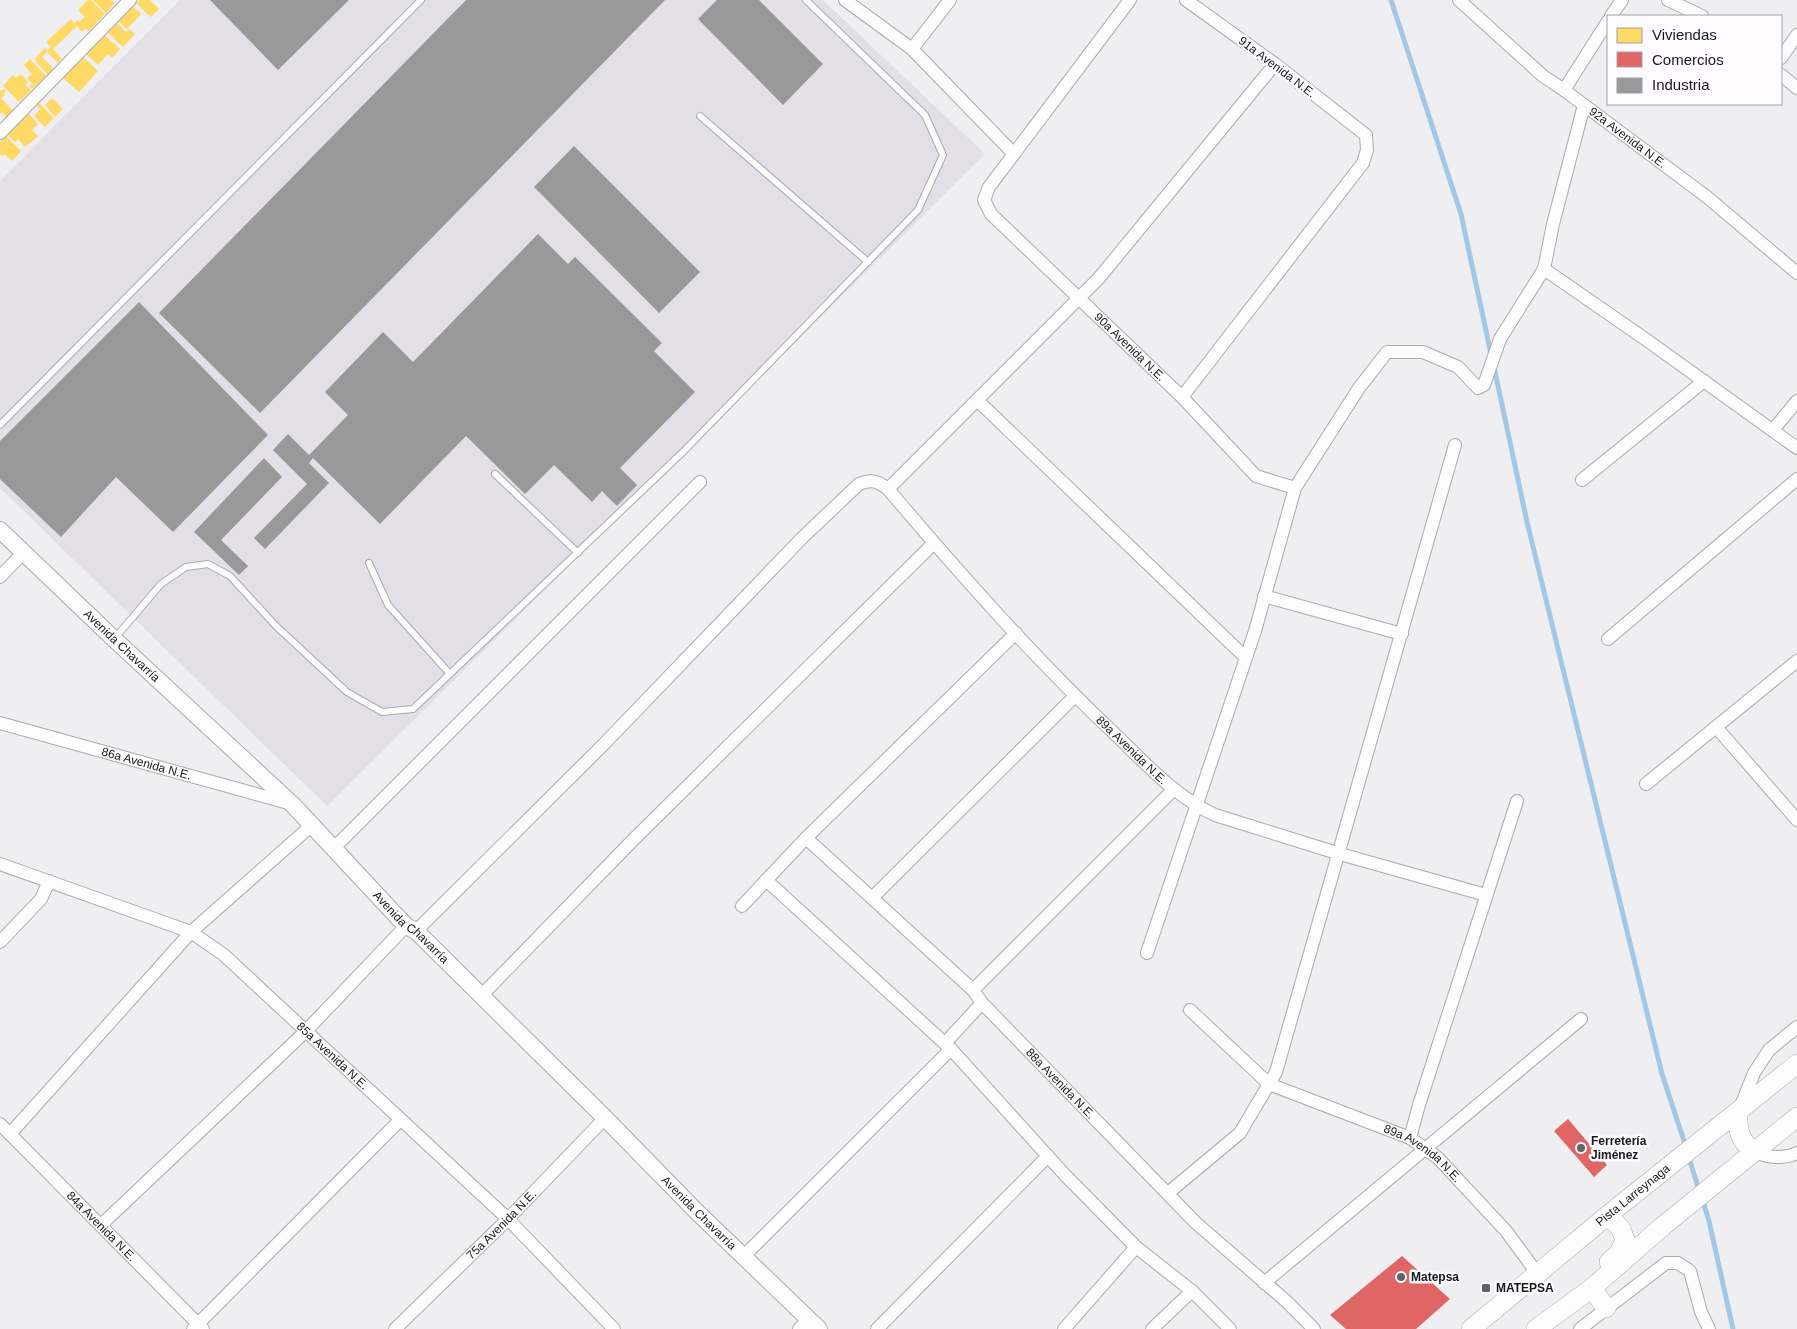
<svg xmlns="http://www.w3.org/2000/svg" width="1797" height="1329" font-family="Helvetica,sans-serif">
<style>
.built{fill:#e3dfe6}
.homes{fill:#ffd966}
.shops{fill:#e06666}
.industry{fill:#999}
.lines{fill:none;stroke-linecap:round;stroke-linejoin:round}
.stream{stroke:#a3c7e4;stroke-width:5}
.service-casing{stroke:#abaaac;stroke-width:8}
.minor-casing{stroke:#abaaac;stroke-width:14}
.tertiary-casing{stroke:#abaaac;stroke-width:18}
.secondary-casing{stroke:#abaaac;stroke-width:20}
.service{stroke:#fdfcfd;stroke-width:6}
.minor{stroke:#fdfcfd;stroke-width:12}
.tertiary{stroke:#fdfcfd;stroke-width:16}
.secondary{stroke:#fdfcfd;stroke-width:19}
.poi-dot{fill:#646365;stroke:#fdfbff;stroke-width:2}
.labels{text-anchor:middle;stroke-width:5;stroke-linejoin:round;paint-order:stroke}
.street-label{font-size:12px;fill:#19181a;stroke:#fdfbff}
.poi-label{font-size:12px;font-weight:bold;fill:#19181a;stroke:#fdfbff;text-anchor:start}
</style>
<rect width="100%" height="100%" fill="#efeef0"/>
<!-- built -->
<path class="built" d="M180,0H823L985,154L327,806L0,488V181Z"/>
<!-- homes -->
<path class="homes" d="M88,0H91L105,14L89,31L85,28L82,32L77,26L53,49L62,59L58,63L47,52L42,57L54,69L48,75L36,62L37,61L35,58L45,48L47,51L51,47L46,42L71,19L74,23L77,20L79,22L85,17L78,10Z
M93,0H111L115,3L106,13Z
M139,0H150L159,9L151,17L136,3Z
M131,5L141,14L127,29L117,20Z
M115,21L126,32L129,29L135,34L123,47L106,31Z
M102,33L120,49L112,58L108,54L98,65L84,52Z
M81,55L98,71L79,92L62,77Z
M30,59L46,76L32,89L29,87L32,84L27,78L32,74L24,65Z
M21,74L28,82L25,85L31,90L19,102L3,86L13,75L16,78Z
M0,89L1,91L4,89L6,91L3,93L5,95L1,98L14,112L7,118L2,112L0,114Z
M52,98L63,109L55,117L45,105Z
M37,101L54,118L45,127L34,116L40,109L34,103Z
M28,113L38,124L32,130L38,136L25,147L18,139L15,142L7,134Z
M6,136L21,151L12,161L5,154L2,156L0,154V142Z"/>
<!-- shops -->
<path class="shops" d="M1568,1119L1607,1165L1594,1177L1554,1131Z
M1402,1256L1450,1299L1416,1329H1346L1330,1315Z"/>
<!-- industry -->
<path class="industry" d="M210,0H349L278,70Z
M466,0H665L260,413L159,313Z
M717,0H759L823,64L783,105L698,19Z
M574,146L700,272L659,313L534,187Z
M538,234L568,264L575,257L662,343L654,351L695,392L620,468L637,485L617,506L602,491L592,502L554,465L525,494L466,436L380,524L313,458L309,463L329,483L265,549L254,538L307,484L273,450L288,434L309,455L348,415L325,392L383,332L413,362Z
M139,302L268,435L173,532L116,477L61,537L0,479V441Z
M264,458L282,477L221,540L248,566L239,575L194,532Z"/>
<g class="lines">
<!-- stream -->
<path class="stream" d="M1391,0L1461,214L1491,354
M1494,367L1527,522L1662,1074L1686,1147
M1688,1155L1699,1190
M1702,1198L1709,1221L1733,1329"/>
<!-- service casing -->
<g class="service-casing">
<path id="service" d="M700,116L868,262
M0,425L421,0
M495,474L578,553
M369,563L388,605L450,674
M115,638L161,584L186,567L208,564L230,576L276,626L347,692L382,712L413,709L684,451L918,210L943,155L925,115L806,0"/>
</g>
<!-- minor casing -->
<g class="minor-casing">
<g id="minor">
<path d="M845,0L912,49L1014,154"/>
<path id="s1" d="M1130,0L989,187L984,200L991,214L1182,397L1256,476L1295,488"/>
<path id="s2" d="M1459,0L1543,76L1564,90L1707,197L1797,273"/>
<path d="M1668,0L1702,16"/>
<path d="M1611,16L1622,0"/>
<path d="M912,49L950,0"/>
<path d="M1781,58L1797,35"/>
<path d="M1781,75L1797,88"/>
<path d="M1564,90L1608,21"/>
<path d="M0,133L130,0"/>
<path d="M1544,269L1648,341L1797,448"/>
<path d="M1182,397L1363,163L1367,150L1366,135L1275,64L1186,0"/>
<path d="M977,400L1245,657"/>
<path d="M1773,430L1797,401"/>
<path d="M1582,480L1704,381"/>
<path d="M888,489L1099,278L1275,64"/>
<path d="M0,577L23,553"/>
<path d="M1264,596L1402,634"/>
<path d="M1608,639L1797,479"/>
<path id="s3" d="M0,723L292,804"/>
<path d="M1716,727L1797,820"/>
<path d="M1646,784L1797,661"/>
<path id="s4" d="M806,838L973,990L982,1003L1196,1223L1286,1301L1314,1329"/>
<path d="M333,849L700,482"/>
<path id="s5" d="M0,864L191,932L224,955L508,1219L614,1329"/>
<path d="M766,880L951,1049L1064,1174L1136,1247L1192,1291L1230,1329"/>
<path d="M872,898L1074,697"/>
<path d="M742,906L806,838L1016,633"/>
<path id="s6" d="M416,931L604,744L802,538L859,484C872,479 878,481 888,489C961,575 1036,660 1118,737C1148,766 1176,797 1215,815L1340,854L1486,895"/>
<path d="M0,942L41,899L49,881"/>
<path d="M1147,953L1255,631L1295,488L1359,388L1387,352H1423L1458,367L1478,388L1484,385L1500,339L1544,269L1553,224L1584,105"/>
<path d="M973,990L1173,790"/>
<path d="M481,996L633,840L934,543"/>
<path id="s7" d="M1190,1010L1269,1084L1410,1138L1438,1158L1506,1231L1537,1273"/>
<path d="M945,1043L982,1003"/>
<path d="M1740,1108L1754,1073L1769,1050L1797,1027"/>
<path id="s8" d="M0,1124L203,1329"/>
<path d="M10,1134L191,932L311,826"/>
<path d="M1410,1138L1419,1105L1517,801"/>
<path d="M1754,1152C1769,1157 1782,1160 1797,1153"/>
<path d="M1168,1193L1240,1133L1276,1072L1455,445"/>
<path d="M101,1225L305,1032L406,926"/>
<path d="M744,1256L951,1049"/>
<path d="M1264,1283L1581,1019"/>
<path d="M193,1329L400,1120"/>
<path id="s9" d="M395,1329L508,1219L605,1118"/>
<path d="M799,1329L809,1319"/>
<path d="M877,1329L1048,1156"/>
<path d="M1064,1329L1136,1247"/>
<path d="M1152,1329L1192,1291"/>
<path d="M1580,1329L1666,1263H1678L1690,1271L1701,1312L1709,1329"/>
</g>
</g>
<!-- tertiary casing -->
<g class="tertiary-casing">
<g id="tertiary">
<path id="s10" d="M0,530L114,639L293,805L406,926L416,931L605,1118L696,1211L819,1329"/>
</g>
</g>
<!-- secondary casing -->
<g class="secondary-casing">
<g id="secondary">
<path d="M1738,1113C1737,1130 1740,1141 1754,1152"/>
<path d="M1608,1215L1621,1229L1625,1240L1619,1253L1609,1262"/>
<path d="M1592,1288L1606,1308"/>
<path id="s11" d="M1471,1329L1608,1215L1797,1064"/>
<path d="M1536,1329L1592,1288L1663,1226L1797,1117"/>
</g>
</g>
<!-- service -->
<use href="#service" class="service"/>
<!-- minor -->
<use href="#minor" class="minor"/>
<!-- tertiary -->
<use href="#tertiary" class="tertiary"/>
<!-- secondary -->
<use href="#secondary" class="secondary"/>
</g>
<!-- markers -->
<g class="poi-dot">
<circle cx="1581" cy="1148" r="5"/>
<circle cx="1401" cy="1277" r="5"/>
<rect x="1481" y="1283" width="10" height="10" rx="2.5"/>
</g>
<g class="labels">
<!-- street labels -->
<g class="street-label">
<text transform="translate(1277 67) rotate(37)" y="4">91a Avenida N.E.</text>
<text dy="4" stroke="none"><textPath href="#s2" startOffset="218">92a Avenida N.E.</textPath></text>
<text dy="4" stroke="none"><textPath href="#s1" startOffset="456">90a Avenida N.E.</textPath></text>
<text dy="4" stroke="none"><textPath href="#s10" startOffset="168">Avenida Chavarría</textPath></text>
<text dy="4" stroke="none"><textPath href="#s6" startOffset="1018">89a Avenida N.E.</textPath></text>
<text dy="4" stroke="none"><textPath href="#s3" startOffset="152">86a Avenida N.E.</textPath></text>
<text dy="4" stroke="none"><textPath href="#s10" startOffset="572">Avenida Chavarría</textPath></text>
<text dy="4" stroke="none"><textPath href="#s5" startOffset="391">85a Avenida N.E.</textPath></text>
<text dy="4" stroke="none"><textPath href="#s4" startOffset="354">88a Avenida N.E.</textPath></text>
<text dy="4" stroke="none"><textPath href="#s7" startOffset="278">89a Avenida N.E.</textPath></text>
<text dy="4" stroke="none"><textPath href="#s11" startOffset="210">Pista Larreynaga</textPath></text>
<text dy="4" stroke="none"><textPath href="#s10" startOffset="978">Avenida Chavarría</textPath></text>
<text dy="4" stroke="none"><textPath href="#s9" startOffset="149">75a Avenida N.E.</textPath></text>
<text dy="4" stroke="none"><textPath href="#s8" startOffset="144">84a Avenida N.E.</textPath></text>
</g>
<!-- poi labels -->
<g class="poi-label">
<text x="1591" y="1145">Ferretería<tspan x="1591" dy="14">Jiménez</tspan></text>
<text x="1411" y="1281">Matepsa</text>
<text x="1496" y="1292">MATEPSA</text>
</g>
</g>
<!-- legend -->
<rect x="1607" y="15" width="175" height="90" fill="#fdfbff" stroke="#a2a0a3"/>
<rect x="1617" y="28" width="25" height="15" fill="#ffd966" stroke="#a2a0a3"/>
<text x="1652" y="40" font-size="15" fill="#19181a">Viviendas</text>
<rect x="1617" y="52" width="25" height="15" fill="#e06666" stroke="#a2a0a3"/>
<text x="1652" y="65" font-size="15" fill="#19181a">Comercios</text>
<rect x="1617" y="78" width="25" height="15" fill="#999999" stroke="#a2a0a3"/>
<text x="1652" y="90" font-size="15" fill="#19181a">Industria</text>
</svg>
